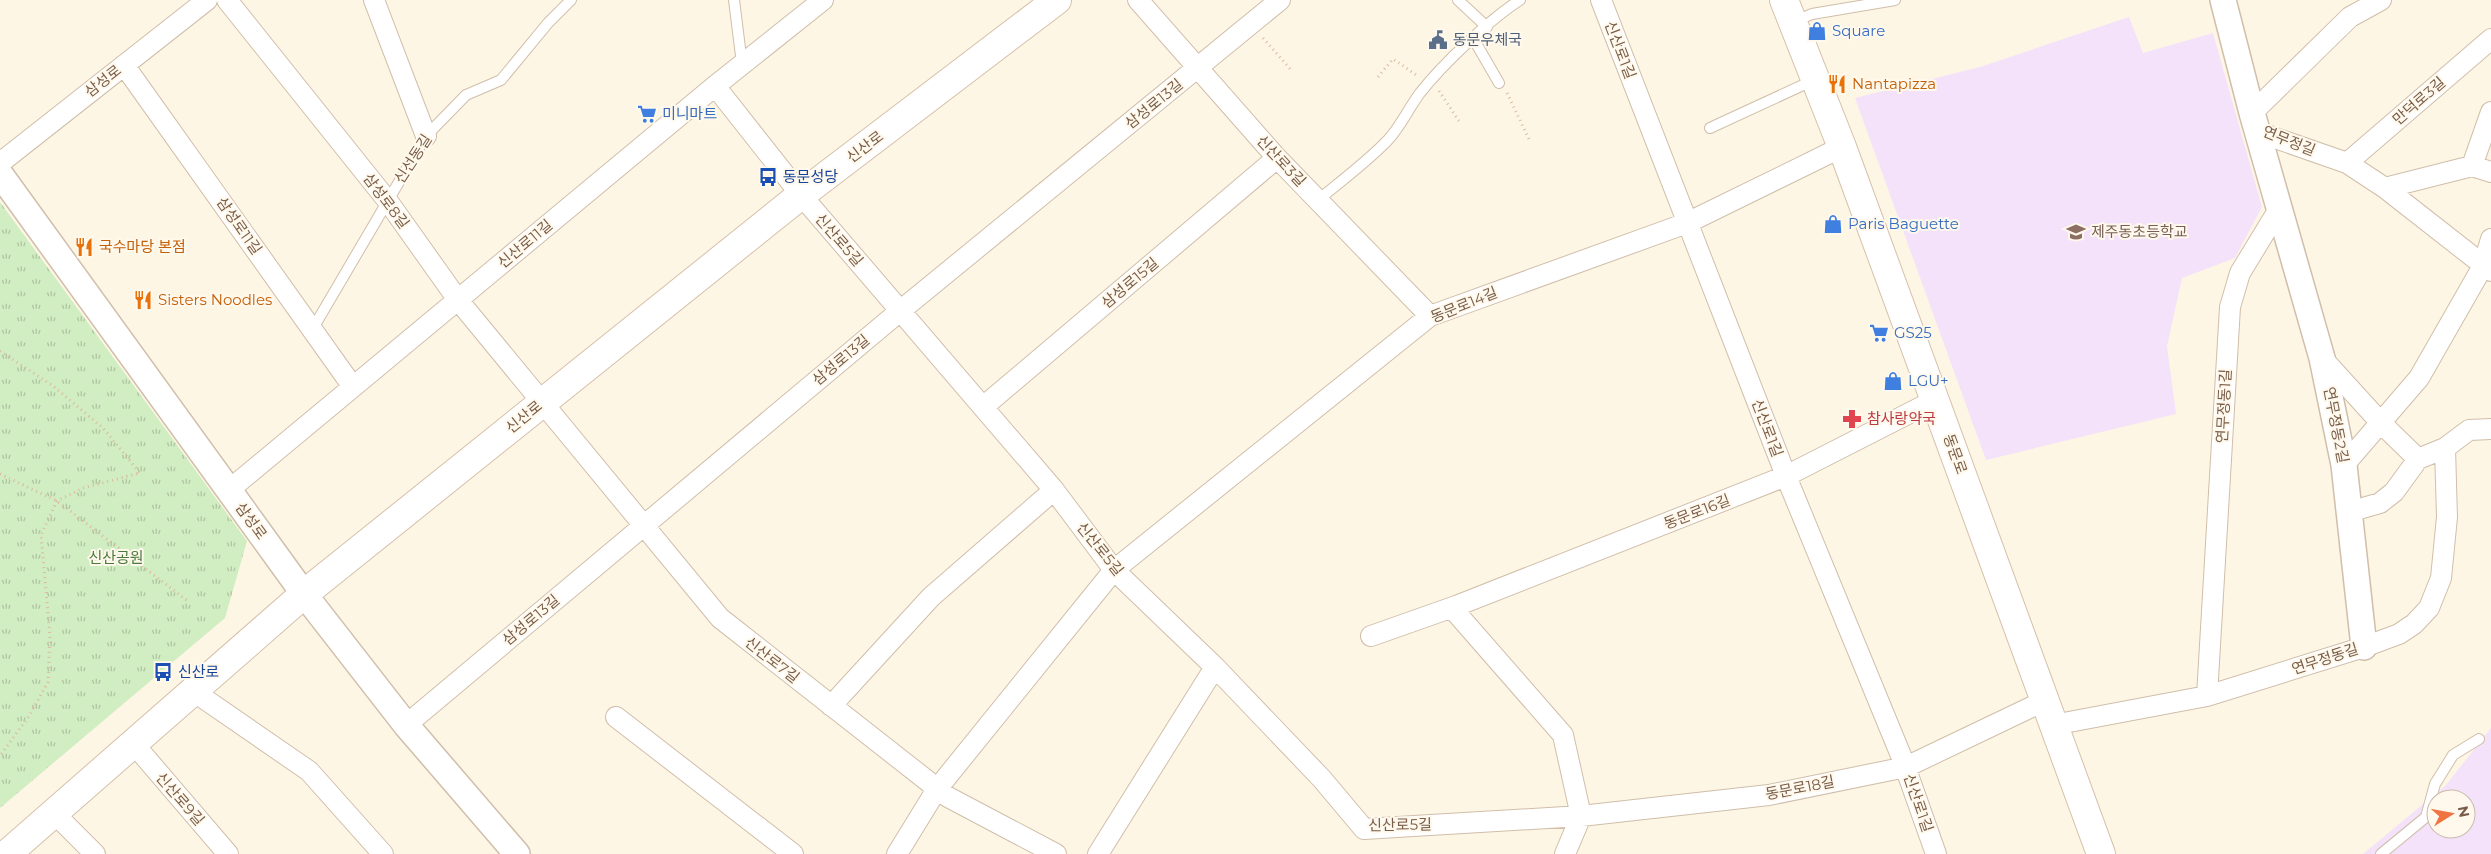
<svg xmlns="http://www.w3.org/2000/svg" width="2491" height="854" font-family="Montserrat,'Noto Sans KR',sans-serif">
<style>
.education{fill:#f3e2fa;fill-rule:evenodd}
.park{fill:url(#park-tufts)}
.lines{fill:none;stroke-linecap:round;stroke-linejoin:round}
.service-casing{stroke:#d0beaa;stroke-width:12}
.minor-casing{stroke:#d0beaa;stroke-width:22}
.tertiary-casing{stroke:#d0beaa;stroke-width:28}
.secondary-casing{stroke:#d6c0aa;stroke-width:30}
.path{stroke:#dbb99d;stroke-width:3;stroke-dasharray:1 4;stroke-linecap:butt}
.service{stroke:#fff;stroke-width:10}
.minor{stroke:#fff;stroke-width:20}
.tertiary{stroke:#fff;stroke-width:25}
.secondary{stroke:#fff;stroke-width:28}
.labels{text-anchor:middle;stroke-width:4;stroke-linejoin:round;paint-order:stroke}
.shop-label{font-size:15px;fill:#366cbe;stroke:#fff9ed;text-anchor:start}
.service-label{font-size:15px;fill:#4e5e75;stroke:#fff9ed;text-anchor:start}
.street-label{font-size:15px;fill:#795d48;stroke:#fff9ed}
.food-label{font-size:15px;fill:#c56008;stroke:#fff9ed;text-anchor:start}
.transit-label{font-size:15px;fill:#164399;stroke:#fff9ed;text-anchor:start}
.education-label{font-size:15px;fill:#785e54;stroke:#fff9ed;text-anchor:start}
.health-label{font-size:15px;fill:#be3a42;stroke:#fff9ed;text-anchor:start}
.park-label{font-size:15px;fill:#4a7a3c;stroke:#fff9ed}
</style>
<defs>
<pattern id="park-tufts" width="24" height="20" patternUnits="userSpaceOnUse" patternTransform="scale(1.25)"><rect width="24" height="20" fill="#d1edc2"/><path d="M3 7l-1-3M5 7V3M7 7l1-3M15 17l-1-3M17 17v-4M19 17l1-3" fill="none" stroke="#aec3a0"/></pattern>
</defs>
<rect width="100%" height="100%" fill="#fef6e5"/>
<!-- education -->
<path class="education" d="M2129,17L2143,53L2213,33L2262,207L2235,258L2182,278L2167,346L2176,414L1986,460L1855,98L1980,67Z
M2491,728V854H2363L2446,785ZM2436,799H2466V829H2436Z"/>
<!-- park -->
<path class="park" d="M0,202L247,541L225,618L0,808Z"/>
<g class="lines">
<!-- service casing -->
<g class="service-casing">
<path id="service" d="M734,0L742,64
M1458,0L1487,27
M1793,22L1812,14L1895,0
M1472,40L1477,45L1499,83
M1710,128L1814,80
M1318,200C1340,182 1364,164 1385,143C1399,130 1408,109 1420,93C1442,65 1490,19 1520,0
M312,330L426,136L466,95L501,80L548,23L571,0
M2381,854L2426,817L2435,784L2453,755L2479,739"/>
</g>
<!-- minor casing -->
<g class="minor-casing">
<path id="minor" d="M227,0L387,200L458,300L720,618L948,797L1056,854
M374,0L426,136
M1138,0L1277,158L1430,316
M1601,0L1786,476L1902,758L1936,854
M124,65L353,387
M715,86L801,195L1054,490L1114,570L1215,667L1322,779L1364,829L1581,816L1563,735L1452,608
M2252,113L2350,17L2381,0
M2258,132L2347,163L2385,188L2491,271
M0,163L207,0
M2347,163L2491,39
M2472,166L2491,112
M2385,188L2472,166L2491,172
M2322,358L2382,424L2418,459L2445,448L2469,430L2491,429
M983,407L1277,158
M2344,465L2419,378L2483,266L2491,239
M229,490L715,86L823,0
M2349,512L2380,503L2394,492L2418,459
M1371,636L1456,606L1786,476L1935,400
M193,691L309,771L383,854
M2207,696L2230,307L2240,273L2279,209
M831,706L931,597L1054,490
M616,717L793,854
M406,725L900,311L1280,0
M2053,725L2207,696L2364,647L2399,634L2414,624L2429,608L2441,578L2447,517L2445,448
M133,743L228,854
M54,813L95,854
M897,854L937,789L1114,570L1430,316L1687,223L1842,147
M1098,854L1215,667
M1565,854L1581,816L1769,795L1906,767L2044,701"/>
</g>
<!-- tertiary casing -->
<g class="tertiary-casing">
<path id="tertiary" d="M2223,0L2252,113L2322,358L2344,465L2364,647
M0,174L304,594L406,725L517,854"/>
</g>
<!-- secondary casing -->
<g class="secondary-casing">
<path id="secondary" d="M1784,0L1842,147L2101,854
M7,854L304,594L801,195L1057,0"/>
</g>
<!-- path -->
<path class="path" d="M1263,38L1292,71
M1378,77L1393,59L1418,76
M1439,91L1461,124
M1507,93L1529,139
M0,351L53,386L103,428L140,473L83,488L57,501L41,535L50,636L48,682L29,716L0,756
M0,474L57,501L189,602"/>
<!-- service -->
<use href="#service" class="service"/>
<!-- minor -->
<use href="#minor" class="minor"/>
<!-- tertiary -->
<use href="#tertiary" class="tertiary"/>
<!-- secondary -->
<use href="#secondary" class="secondary"/>
</g>
<!-- icons -->
<defs>
<g id="shop-bare" transform="scale(1.5)"><path d="M-5-2.5h2.3a2.7 3.5 0 0 1 5.4 0H5L5.5 6h-11ZM-1.5-2.5h3a1.5 2.3 0 0 0-3 0Z" fill="#3f7fe0" stroke="#fff9ed" stroke-width="2.5" paint-order="stroke"/></g>
<g id="civic-bare" transform="scale(1.5)"><path d="M-.6-6.5H3V-4.5H.6V-3L4-1V1h2V6H-6V1h2V-1L-.6-3ZM-1.2 2.5V6h2.4V2.5Z" fill="#5c6f8a" stroke="#fff9ed" stroke-width="2.5" paint-order="stroke"/></g>
<g id="restaurant-bare" transform="scale(1.5)"><path d="M-5-6h1v4h1v-4h1v4h1v-4h1v5L-1.5 .5V6h-2V.5L-5-1ZM5-6V6H3V1.5H1.5Q1.5-4 5-6Z" fill="#e8710a" stroke="#fff9ed" stroke-width="2.5" paint-order="stroke"/></g>
<g id="supermarket-bare" transform="scale(1.5)"><path d="M-6-5.5h2.5l.6 2H6L4.5 2H-2.5L-4.4-4H-6ZM-1.5 3.2a1.3 1.3 0 1 0 .1 0ZM3 3.2a1.3 1.3 0 1 0 .1 0Z" fill="#3f7fe0" stroke="#fff9ed" stroke-width="2.5" paint-order="stroke"/></g>
<g id="bus-bare" transform="scale(1.5)"><path d="M-5-6H5V4H4V6H2V4H-2V6H-4V4H-5ZM-3.5-4V0h7V-4ZM-3.5 1.2v1.5H-2V1.2ZM2 1.2v1.5H3.5V1.2Z" fill="#1a4fb4" stroke="#fff9ed" stroke-width="2.5" paint-order="stroke"/></g>
<g id="school-bare" transform="scale(1.5)"><path d="M0-5L7-2L0 1L-7-2ZM-4 1L0 2.5L4 1V4Q0 6-4 4Z" fill="#8d6e63" stroke="#fff9ed" stroke-width="2.5" paint-order="stroke"/></g>
<g id="pharmacy-bare" transform="scale(1.5)"><path d="M-2-6h4v4h4v4h-4v4h-4v-4h-4v-4h4Z" fill="#e0444e" stroke="#fff9ed" stroke-width="2.5" paint-order="stroke"/></g>
</defs>
<g fill-rule="evenodd">
<use href="#shop-bare" x="1817" y="31"/>
<use href="#civic-bare" x="1438" y="40"/>
<use href="#restaurant-bare" x="1837" y="84"/>
<use href="#supermarket-bare" x="647" y="114"/>
<use href="#bus-bare" x="768" y="177"/>
<use href="#shop-bare" x="1833" y="224"/>
<use href="#school-bare" x="2076" y="232"/>
<use href="#restaurant-bare" x="84" y="247"/>
<use href="#restaurant-bare" x="143" y="300"/>
<use href="#supermarket-bare" x="1879" y="333"/>
<use href="#shop-bare" x="1893" y="381"/>
<use href="#pharmacy-bare" x="1852" y="419"/>
<use href="#bus-bare" x="163" y="672"/>
</g>
<g class="labels">
<!-- shop labels -->
<g class="shop-label">
<text x="1832" y="36">Square</text>
<text x="662" y="119">미니마트</text>
<text x="1848" y="229">Paris Baguette</text>
<text x="1894" y="338">GS25</text>
<text x="1908" y="386">LGU+</text>
</g>
<!-- service labels -->
<g class="service-label">
<text x="1453" y="45">동문우체국</text>
</g>
<!-- street labels -->
<g class="street-label">
<text transform="translate(1620 50) rotate(69)" y="5">신산로1길</text>
<text transform="translate(103 81) rotate(-38)" y="5">삼성로</text>
<text transform="translate(2419 101) rotate(-41)" y="5">만덕로3길</text>
<text transform="translate(1154 104) rotate(-39)" y="5">삼성로13길</text>
<text transform="translate(2289 141) rotate(22)" y="5">연무정길</text>
<text transform="translate(865 147) rotate(-37)" y="5">신산로</text>
<text transform="translate(413 159) rotate(-57)" y="5">신선동길</text>
<text transform="translate(1281 161) rotate(47)" y="5">신산로3길</text>
<text transform="translate(386 201) rotate(53)" y="5">삼성로8길</text>
<text transform="translate(239 226) rotate(55)" y="5">삼성로11길</text>
<text transform="translate(839 240) rotate(49)" y="5">신산로5길</text>
<text transform="translate(525 244) rotate(-40)" y="5">신산로11길</text>
<text transform="translate(1130 283) rotate(-40)" y="5">삼성로15길</text>
<text transform="translate(1464 305) rotate(-22)" y="5">동문로14길</text>
<text transform="translate(841 360) rotate(-40)" y="5">삼성로13길</text>
<text transform="translate(2224 406) rotate(-87)" y="5">연무정동1길</text>
<text transform="translate(524 417) rotate(-39)" y="5">신산로</text>
<text transform="translate(2336 425) rotate(79)" y="5">연무정동2길</text>
<text transform="translate(1767 428) rotate(69)" y="5">신산로1길</text>
<text transform="translate(1955 454) rotate(70)" y="5">동문로</text>
<text transform="translate(1697 512) rotate(-21)" y="5">동문로16길</text>
<text transform="translate(251 521) rotate(54)" y="5">삼성로</text>
<text transform="translate(1100 549) rotate(51)" y="5">신산로5길</text>
<text transform="translate(531 620) rotate(-40)" y="5">삼성로13길</text>
<text transform="translate(2325 659) rotate(-18)" y="5">연무정동길</text>
<text transform="translate(772 660) rotate(38)" y="5">신산로7길</text>
<text transform="translate(1800 788) rotate(-11)" y="5">동문로18길</text>
<text transform="translate(180 799) rotate(49)" y="5">신산로9길</text>
<text transform="translate(1918 803) rotate(71)" y="5">신산로1길</text>
<text transform="translate(1400 825) rotate(-1)" y="5">신산로5길</text>
</g>
<!-- food labels -->
<g class="food-label">
<text x="1852" y="89">Nantapizza</text>
<text x="99" y="252">국수마당 본점</text>
<text x="158" y="305">Sisters Noodles</text>
</g>
<!-- transit labels -->
<g class="transit-label">
<text x="783" y="182">동문성당</text>
<text x="178" y="677">신산로</text>
</g>
<!-- education labels -->
<g class="education-label">
<text x="2091" y="237">제주동초등학교</text>
</g>
<!-- health labels -->
<g class="health-label">
<text x="1867" y="424">참사랑약국</text>
</g>
<!-- park labels -->
<g class="park-label">
<text x="116" y="563">신산공원</text>
</g>
</g>
<!-- north arrow -->
<g transform="translate(2451 814) rotate(79)"><circle r="24" fill="#fff9ed" stroke="#c9bbab"/>
<path d="M0-4L9 19L0 12L-9 19Z" fill="#f07442"/>
<text y="-8" font-size="14" font-weight="bold" text-anchor="middle" fill="#795d48">N</text>
</g>
</svg>
